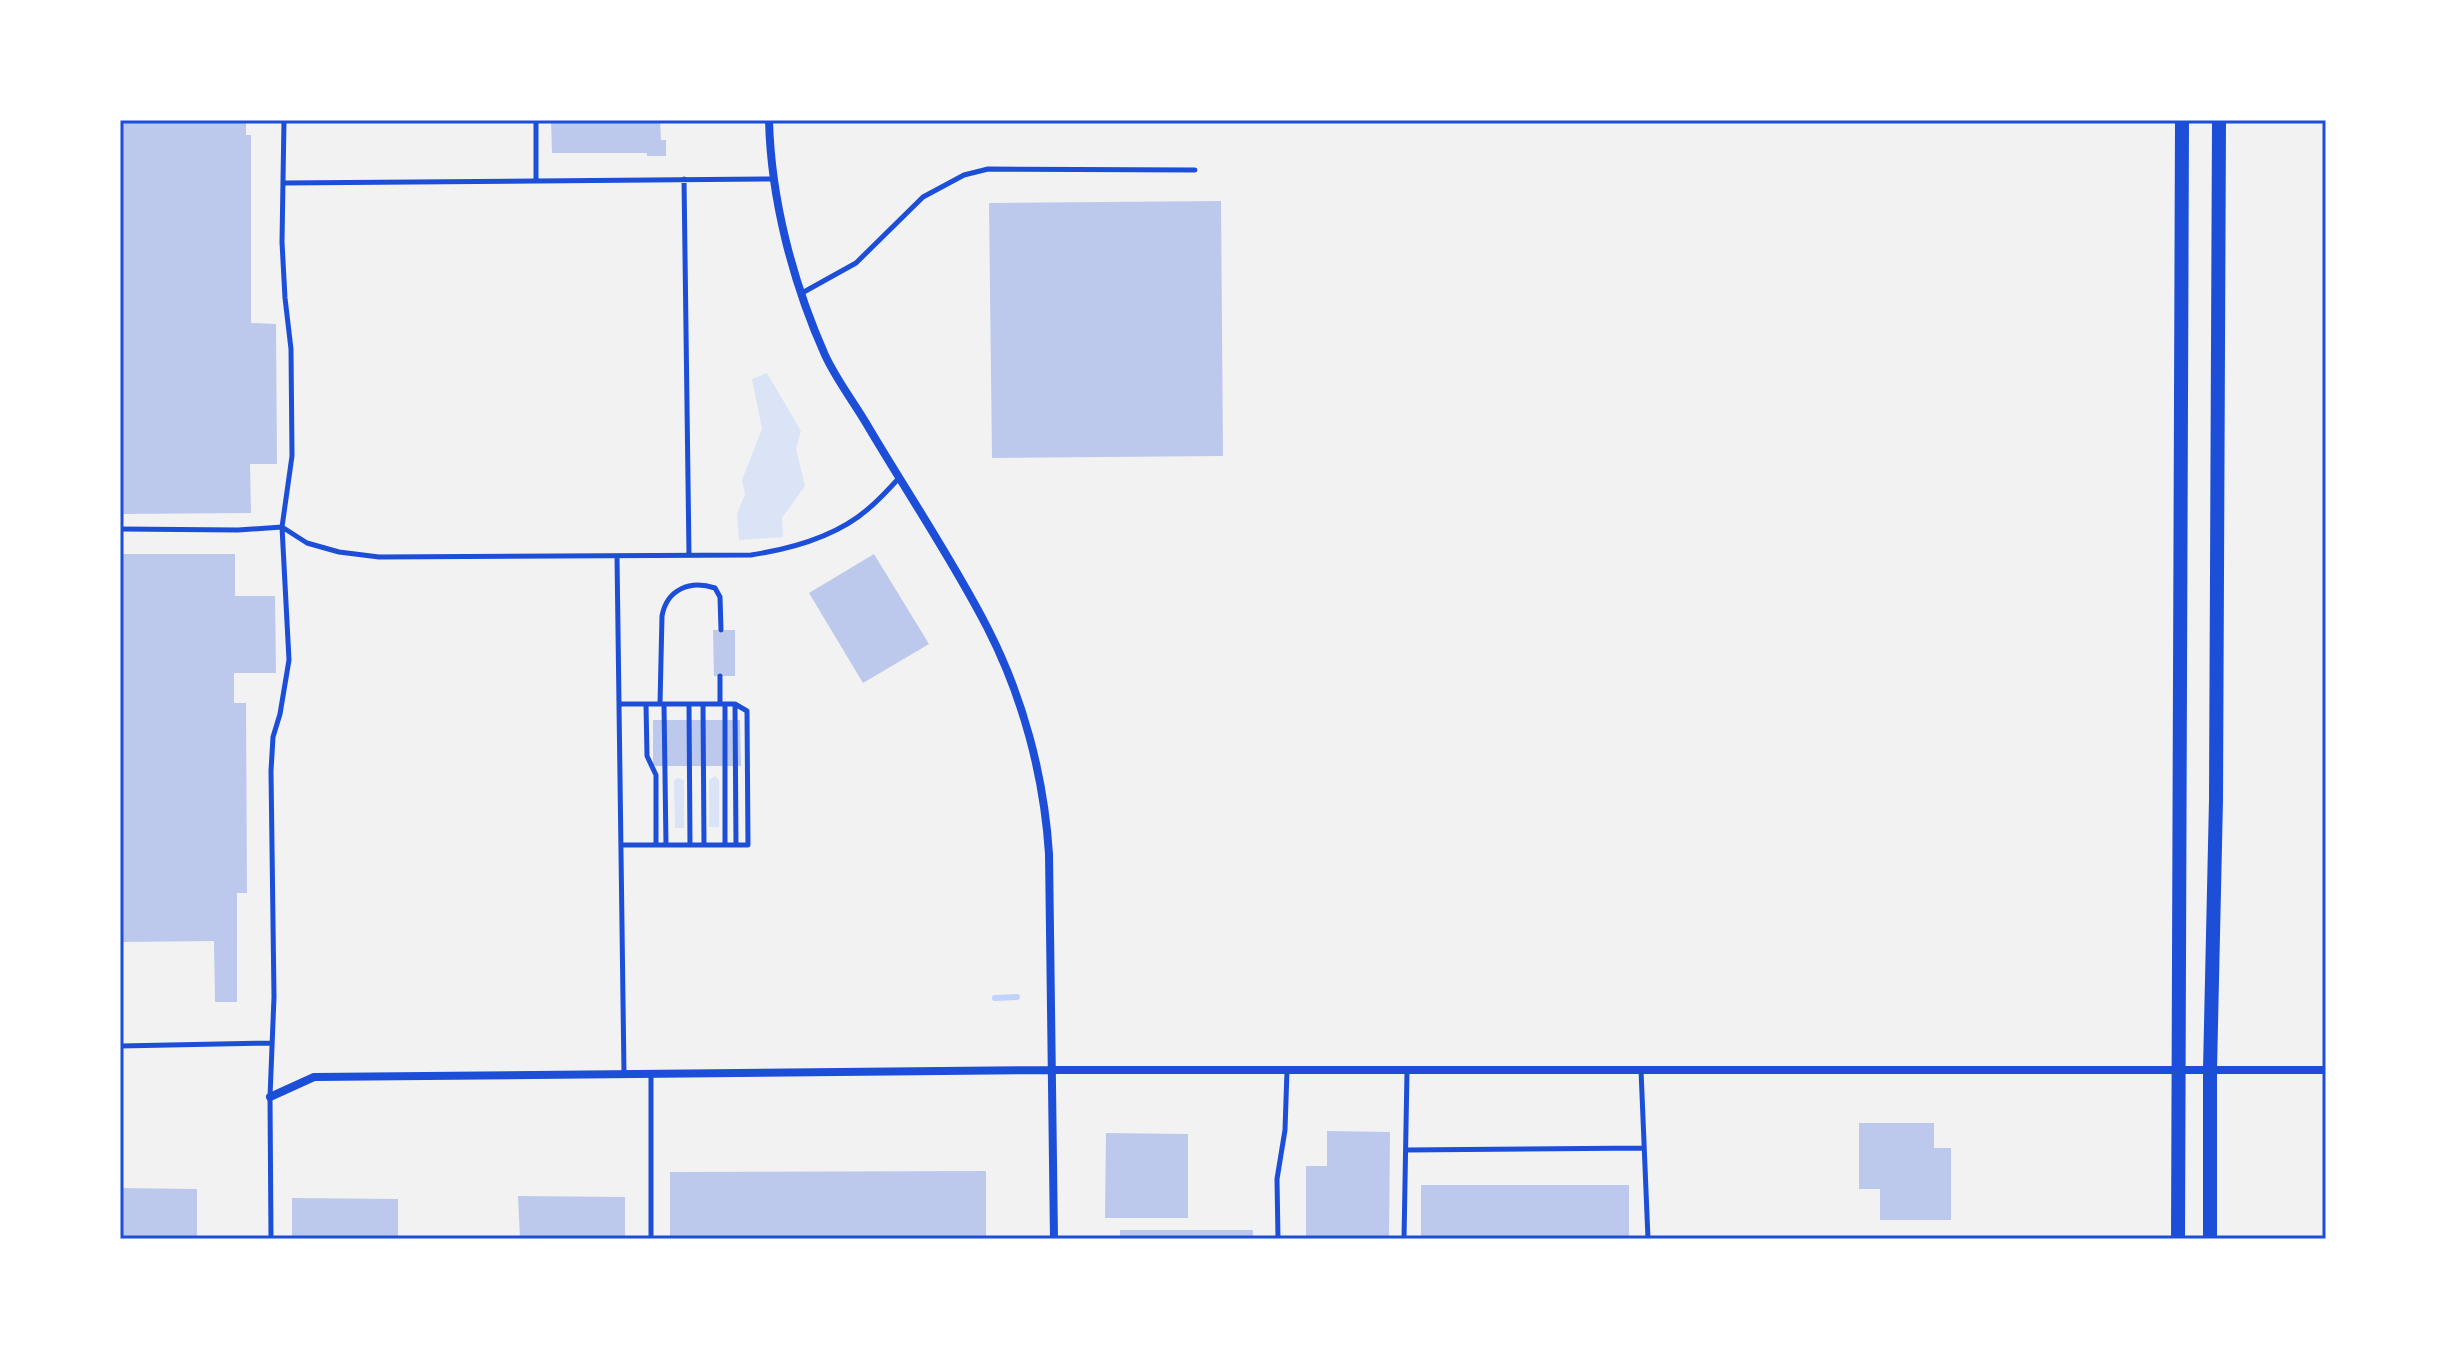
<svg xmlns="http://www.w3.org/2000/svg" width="2446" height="1359" font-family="'Nunito Sans',sans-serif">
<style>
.green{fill:#dbe4f7}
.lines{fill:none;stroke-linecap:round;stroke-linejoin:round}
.stream{stroke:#bfd3fe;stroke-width:6}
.building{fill:#bdc9ec}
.service{stroke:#1d4ed8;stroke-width:5}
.minor{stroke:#1d4ed8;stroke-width:8}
.secondary{stroke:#1d4ed8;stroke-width:14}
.neatline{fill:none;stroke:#1d4ed8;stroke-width:3}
</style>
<rect width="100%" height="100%" fill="#f2f2f2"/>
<!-- green -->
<path class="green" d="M767,373L801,431L796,449L805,486L782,518L783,537L739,540L737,514L745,494L742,480L762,429L752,379Z
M715,776L719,780V827H709V780Z
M677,778L684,780V828H675L674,781Z"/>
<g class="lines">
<!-- stream -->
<path class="stream" d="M995,998L1017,997"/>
</g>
<!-- building -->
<path class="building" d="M120,120H246V135H251V323L276,324L277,464H250L251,513L120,514Z
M551,120H660L661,140H666V156H647V153H552Z
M1221,201L1223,456L992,458L989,203Z
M120,554H235V596H275L276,673H234V703H246L247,893H237V1002H215L214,941L120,942Z
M874,554L929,644L863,683L809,593Z
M713,630H735V676H714Z
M653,720H740L741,766H653Z
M1859,1123H1934V1148H1951V1220H1880V1189H1859Z
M1327,1131L1390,1132L1389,1239H1306V1166H1327Z
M1106,1133L1188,1134V1218H1105Z
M986,1171V1239H670V1172Z
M1421,1185H1629V1239H1421Z
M120,1188L197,1189V1239H120Z
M518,1196L625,1197V1239H520Z
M292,1198L398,1199V1239H292Z
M1120,1230H1253V1239H1120Z"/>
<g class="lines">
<!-- service -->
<path class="service" d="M536,120V179
M684,179L689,555
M283,183L773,179
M802,293L856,263L923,197L964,175L988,169L1195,170
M120,529L238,530L282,527L307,543L339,552L379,557L751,555C790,549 837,536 868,509C879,500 889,489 899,478
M617,556L624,1074
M720,676V703
M619,704H735L747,711L748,845H621
M646,704L647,756L656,775V845
M660,704L662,616C667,589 690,580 715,588L720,597L721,630
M664,704L666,845
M689,704L690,845
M703,704L704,845
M725,704V845
M735,704L736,845
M120,1046L271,1043
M1641,1070L1648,1239
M651,1075V1239
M1406,1150L1644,1148
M271,1239L270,1097L274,997L271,771L273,737L280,714L289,660L282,527L292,456L291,349L285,298L282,242L284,120
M1278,1239L1277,1179L1285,1130L1287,1070
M1404,1239L1407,1071"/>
<!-- minor -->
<path class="minor" d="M769,120C771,200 793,283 825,355C836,379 853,401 866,423C906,491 951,557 987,627C1023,697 1044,776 1049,854L1054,1239
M270,1097L314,1077L1053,1070H2326"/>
<!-- secondary -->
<path class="secondary" d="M2178,1239L2182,120
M2210,1239V1070L2216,800L2219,120"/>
</g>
<!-- border -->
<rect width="2446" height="1359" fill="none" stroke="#ffffff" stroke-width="244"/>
<rect x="122" y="122" width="2202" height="1115" class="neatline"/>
</svg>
